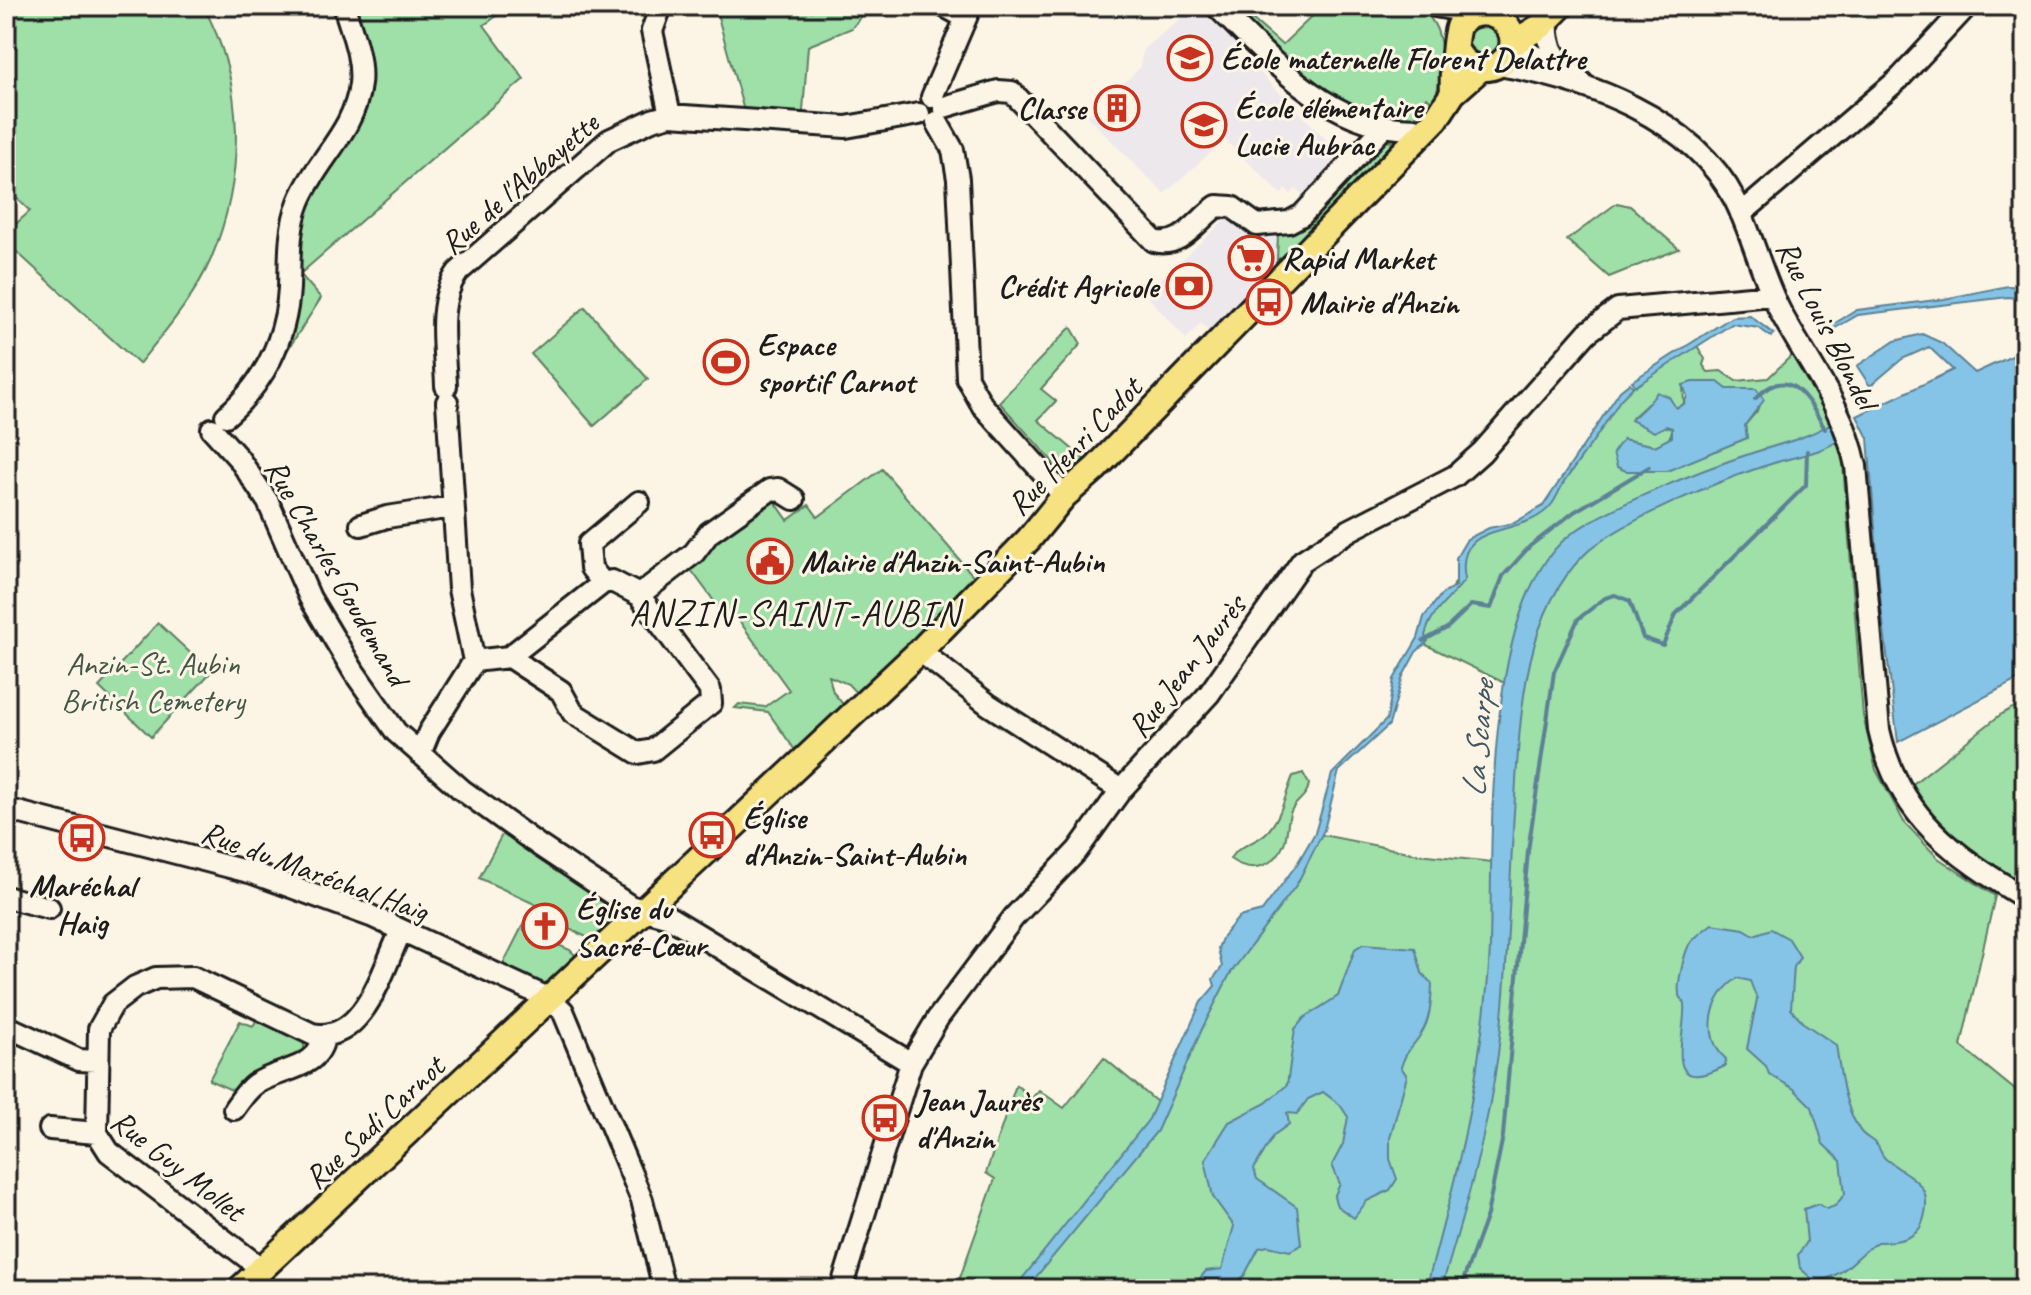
<svg xmlns="http://www.w3.org/2000/svg" width="2031" height="1295" font-family="Caveat,sans-serif">
<style>
.built{fill:#ede8ec}
.green{fill:#9fdfa8;stroke:#5e7e62;stroke-width:2;fill-rule:evenodd}
.water{fill:#85c4e6;stroke:#5b8195;stroke-width:2}
.lines{fill:none;stroke-linecap:round;stroke-linejoin:round}
.stream{stroke:#5b8195;stroke-width:4}
.minor-casing{stroke:#1c1c1c;stroke-width:26}
.major-casing{stroke:#1c1c1c;stroke-width:30}
.minor{stroke:#fcf5e5;stroke-width:20}
.major{stroke:#f6e281;stroke-width:24}
.labels{text-anchor:middle;stroke-width:6;stroke-linejoin:round;paint-order:stroke}
.poi-label{font-size:32px;font-weight:bold;fill:#1c1c1c;stroke:#fcf5e5;text-anchor:start}
.street-label{font-size:32px;fill:#1c1c1c;stroke:#fcf5e5}
.park-label{font-size:32px;fill:#435646;stroke:#fcf5e5}
.water-label{font-size:34px;font-style:italic;fill:#415763;stroke:#fcf5e5}
.quarter-label{font-size:36px;letter-spacing:2px;fill:#1c1c1c;stroke:#fcf5e5}
</style>
<rect width="100%" height="100%" fill="#fcf5e5"/>
<filter id="ink" filterUnits="userSpaceOnUse"><feTurbulence type="fractalNoise" baseFrequency=".0125" numOctaves="2"/><feDisplacementMap in="SourceGraphic" scale="16" xChannelSelector="R" yChannelSelector="G"/><feConvolveMatrix kernelMatrix="1 2 1 2 8 2 1 2 1" color-interpolation-filters="sRGB"/></filter>
<g filter="url(#ink)">
<!-- built -->
<path class="built" d="M1201,7L1235,39L1236,54L1242,61L1252,70L1258,62L1263,67L1259,72L1342,155L1333,164L1336,167L1303,195L1296,189L1291,194L1286,189L1281,194L1225,140L1164,194L1087,116L1140,68L1143,49L1190,11Z
M1231,214L1249,233L1278,234L1275,276L1215,337L1201,323L1186,339L1145,294Z"/>
<!-- green -->
<path class="green" d="M6,6H203C246,83 245,178 211,259C194,298 165,331 139,364L6,242V233L30,211L6,188Z
M344,6H511L484,25L524,79L300,274L321,298L278,365L291,232L356,108Z
M715,6H809L812,11L821,6H869L852,28L808,46L802,124L744,111Z
M1226,6H1237L1282,45L1323,6C1340,6 1404,2 1416,7C1450,23 1444,76 1433,103L1427,97L1423,101L1428,108C1370,156 1267,43 1226,6Z
M1466 41a17 17 0 1 1 34 0a17 17 0 1 1-34 0Z
M1384,141L1394,142L1288,253L1277,260L1278,234L1289,230Z
M1617,203L1630,206L1679,249L1609,277L1567,240Z
M585,307L648,379L594,426L531,354Z
M1071,327L1081,344L1041,389L1056,401L1038,420L1084,459L1079,466L1055,472L1050,467L1054,463L999,402Z
M1696,344L1705,359L1703,365L1708,372L1721,371L1736,381L1768,378L1793,354L1814,382L1841,439L1863,716L1876,770L1904,822L1938,858L1995,896L1961,1046L2020,1094L2025,1095V1289H956L995,1179L986,1173L1016,1085L1032,1098L1039,1090L1064,1108L1104,1058L1157,1102L1259,922L1318,834L1418,854L1501,863L1511,686L1420,642L1427,618L1461,576L1462,553L1479,534L1512,526L1547,506L1621,394ZM1703,382L1727,389H1756L1760,398L1757,411L1745,425L1747,438L1667,470L1639,469L1623,439L1655,446L1668,441L1673,429L1633,417L1653,399L1669,397L1675,408L1684,404L1683,385Z
M882,469L976,579L859,696L848,684L829,676L833,692L846,708L797,753L768,712L735,708L739,704L765,707L789,690L735,615L728,620L689,567L710,545L773,499L788,520L809,505L818,517Z
M158,623L211,672L151,737L99,687Z
M2025,701V889C1980,859 1944,829 1909,787L2000,715Z
M1303,773L1309,784C1307,797 1298,799 1292,809C1287,818 1288,831 1285,841C1276,868 1251,874 1230,859C1235,847 1256,843 1266,833C1281,819 1285,795 1293,776Z
M505,829L620,907L621,916L595,941L556,923L554,918L540,912L541,907L479,878Z
M525,921L524,930L570,950L578,958L551,983L541,986L502,966Z
M259,1016L303,1039L305,1055L238,1093L209,1080L240,1021L253,1026Z"/>
<!-- water -->
<path class="water" d="M2008,286L2025,287V299L2008,297L1858,315L1825,334L1820,332L1857,310L1944,299Z
M1750,316L1774,334L1771,337L1759,328L1732,324L1636,386L1632,381L1732,317Z
M1922,334L1942,343L1975,373L2025,350V676L1898,742L1881,606L1868,438L1857,416L1953,370L1929,347L1902,359L1870,386L1857,366L1895,341Z
M1692,382H1718L1727,389H1756L1764,400L1745,425L1747,438L1667,471H1626L1617,467L1613,453L1623,439L1655,446L1672,437V428L1666,426L1654,432L1631,420C1639,412 1651,403 1657,392L1669,397L1676,408L1684,404L1687,396L1683,385Z
M1630,383L1633,387L1620,400C1603,429 1583,455 1564,482C1560,489 1557,497 1552,504C1525,540 1453,517 1465,579C1451,600 1431,609 1425,636L1428,641L1416,652L1403,676L1389,725L1339,771L1324,830L1297,884L1230,974L1202,1029L1157,1131L1026,1289H1014L1149,1119L1201,1002L1215,986L1213,979L1222,967L1218,948L1223,936L1239,917L1262,911L1297,864L1315,833L1332,774L1387,719L1394,679L1418,638L1424,617L1441,595L1456,586V558L1467,539L1489,528L1514,523L1543,506L1620,391Z
M1831,418L1841,439C1821,453 1797,456 1774,463C1728,477 1617,522 1584,555C1520,618 1520,728 1514,812C1509,892 1508,974 1498,1054C1487,1135 1465,1211 1441,1289H1426C1447,1211 1468,1134 1479,1053C1484,1018 1489,981 1490,945C1493,842 1482,600 1571,534C1611,505 1704,469 1752,453C1779,444 1805,439 1830,424Z
M1712,924L1744,929L1754,935L1771,929L1789,939L1800,957L1794,967L1791,1009L1805,1024L1836,1045C1841,1075 1843,1103 1859,1129C1863,1137 1871,1138 1877,1145C1881,1150 1881,1156 1887,1160C1911,1179 1935,1183 1923,1221C1917,1241 1894,1242 1877,1242C1851,1260 1849,1274 1815,1282L1800,1268L1798,1255L1807,1242L1804,1209L1818,1204L1827,1209L1835,1206L1845,1194L1841,1161L1823,1144L1812,1107L1794,1089L1769,1074L1766,1066L1747,1049L1757,999L1750,981L1738,978C1710,995 1701,1037 1726,1059L1725,1066C1659,1100 1687,1033 1684,1004C1683,997 1680,999 1679,993C1677,985 1684,954 1689,945C1694,937 1704,930 1712,924Z
M1363,944L1415,948L1422,973L1432,984C1431,1002 1431,1018 1421,1034C1412,1048 1407,1049 1401,1067L1407,1076L1390,1138V1159L1397,1179L1390,1190L1367,1201L1354,1218L1337,1206L1334,1197L1340,1184L1332,1165L1343,1144L1348,1117L1340,1105L1323,1092L1308,1099L1297,1114L1287,1113L1289,1124L1274,1135L1254,1169L1257,1179L1297,1207L1301,1245L1290,1251L1268,1246L1259,1248L1244,1276L1227,1289H1171L1195,1284L1206,1271L1222,1269L1234,1226L1213,1197L1205,1160L1229,1122L1266,1103L1287,1085L1295,1029L1304,1018L1338,996L1355,949Z"/>
<g class="lines">
<!-- stream -->
<path class="stream" d="M1755,399C1790,361 1809,401 1825,429
M1423,641L1447,628L1471,605L1491,608L1503,576L1530,546L1574,512L1649,467
M1460,1289L1487,1215L1503,1136L1528,851L1554,672L1578,619L1605,598L1615,595L1630,601L1643,638L1663,645L1676,614L1806,485L1807,451"/>
<!-- minor casing -->
<g class="minor-casing">
<path id="minor" d="M661,6L652,31L670,115
M944,6L966,18
M1216,6C1275,63 1337,137 1427,128
M1435,6L1473,13
M1548,17C1545,57 1561,60 1586,87
M1513,45L1558,68
M1498,65C1585,79 1692,117 1735,200C1753,236 1762,277 1781,313C1809,365 1844,407 1856,466L1879,730C1899,818 1953,854 2025,898
M932,97L971,6
M944,107L998,91L1012,92L1154,241C1181,249 1197,220 1217,206L1232,207L1257,225L1289,222L1302,215L1384,127
M937,122L953,150L958,179L967,378L982,405L1064,496
M1741,214L1900,78L1967,6
M446,386C445,349 435,303 458,272L609,140L652,120L670,115L846,127L919,114
M226,416C264,383 286,339 289,288C290,259 288,230 299,202C316,160 355,131 360,84C363,58 351,30 344,6
M212,429L239,459L268,502L310,598L354,672L396,732L462,790L540,846L630,906L669,917L911,1063
M361,525L387,517L452,507
M603,583L591,568L589,544L639,502
M920,651L989,705L1121,790
M509,657L561,691L573,713L638,753L653,750L711,703L710,690L639,595
M474,661L509,657L603,583L612,581L639,595L694,553L709,533L770,490L778,489L794,499
M420,754L429,732L474,661L459,589L447,402
M6,809L253,873L371,916L550,999L563,1011L642,1200L664,1289
M6,897L49,908
M6,1026L79,1060L96,1061
M234,1109C240,1101 246,1091 254,1085C277,1068 320,1071 324,1036
M50,1129L97,1133L109,1152L262,1269
M97,1133L99,1029L113,1004L135,987L156,978L193,977L312,1034C364,1045 383,968 401,931
M841,1289L911,1063L938,1018L1014,917L1077,851L1121,790L1209,694L1302,561L1350,530L1455,476L1482,452L1587,333L1618,309L1772,295"/>
</g>
<!-- major casing -->
<g class="major-casing">
<path id="major" d="M1513,43L1541,26L1561,6
M1453,93C1452,81 1454,34 1459,25C1477,0 1521,18 1511,51C1499,74 1470,74 1457,52
M240,1289L920,651L1029,539L1064,496L1095,469L1436,119L1453,93L1480,69"/>
</g>
<!-- minor -->
<use href="#minor" class="minor"/>
<!-- major -->
<use href="#major" class="major"/>
</g>
</g>
<!-- icons -->
<defs>
<g id="school-ring" transform="scale(2.3)"><circle r="9.5" fill="#fcf5e5" stroke="#c8321e" stroke-width="1.5"/><path d="M0-5L7-2L0 1L-7-2ZM-4 1L0 2.5L4 1V4Q0 6-4 4Z" fill="#c8321e"/></g>
<g id="building-ring" transform="scale(2.3)"><circle r="9.5" fill="#fcf5e5" stroke="#c8321e" stroke-width="1.5"/><path d="M-4-6H4V6H1V3H-1V6H-4ZM-2.5-4.3h1.7v1.8h-1.7ZM.8-4.3h1.7v1.8H.8ZM-2.5-1h1.7V.8h-1.7ZM.8-1h1.7V.8H.8Z" fill="#c8321e"/></g>
<g id="supermarket-ring" transform="scale(2.3)"><circle r="9.5" fill="#fcf5e5" stroke="#c8321e" stroke-width="1.5"/><path d="M-6-5.5h2.5l.6 2H6L4.5 2H-2.5L-4.4-4H-6ZM-1.5 3.2a1.3 1.3 0 1 0 .1 0ZM3 3.2a1.3 1.3 0 1 0 .1 0Z" fill="#c8321e"/></g>
<g id="bank-ring" transform="scale(2.3)"><circle r="9.5" fill="#fcf5e5" stroke="#c8321e" stroke-width="1.5"/><path d="M-6-4H6V4H-6ZM0-2.3a2.3 2.3 0 1 0 0 4.6a2.3 2.3 0 1 0 0-4.6Z" fill="#c8321e"/></g>
<g id="bus-ring" transform="scale(2.3)"><circle r="9.5" fill="#fcf5e5" stroke="#c8321e" stroke-width="1.5"/><path d="M-5-6H5V4H4V6H2V4H-2V6H-4V4H-5ZM-3.5-4V0h7V-4ZM-3.5 1.2v1.5H-2V1.2ZM2 1.2v1.5H3.5V1.2Z" fill="#c8321e"/></g>
<g id="stadium-ring" transform="scale(2.3)"><circle r="9.5" fill="#fcf5e5" stroke="#c8321e" stroke-width="1.5"/><path d="M0-5a6.5 5 0 1 0 0 10a6.5 5 0 1 0 0-10ZM-3.5-1.8h7v3.6h-7Z" fill="#c8321e"/></g>
<g id="civic-ring" transform="scale(2.3)"><circle r="9.5" fill="#fcf5e5" stroke="#c8321e" stroke-width="1.5"/><path d="M-.6-6.5H3V-4.5H.6V-3L4-1V1h2V6H-6V1h2V-1L-.6-3ZM-1.2 2.5V6h2.4V2.5Z" fill="#c8321e"/></g>
<g id="church-ring" transform="scale(2.3)"><circle r="9.5" fill="#fcf5e5" stroke="#c8321e" stroke-width="1.5"/><path d="M-1.2-6h2.4v3.5h3.3v2.4h-3.3V6h-2.4V-.1h-3.3v-2.4h3.3Z" fill="#c8321e"/></g>
</defs>
<g fill-rule="evenodd">
<use href="#school-ring" x="1190" y="58"/>
<use href="#building-ring" x="1117" y="108"/>
<use href="#school-ring" x="1204" y="125"/>
<use href="#supermarket-ring" x="1251" y="258"/>
<use href="#bank-ring" x="1189" y="286"/>
<use href="#bus-ring" x="1269" y="302"/>
<use href="#stadium-ring" x="726" y="362"/>
<use href="#civic-ring" x="770" y="561"/>
<use href="#bus-ring" x="712" y="835"/>
<use href="#bus-ring" x="82" y="838"/>
<use href="#church-ring" x="545" y="926"/>
<use href="#bus-ring" x="885" y="1118"/>
</g>
<g class="labels">
<!-- poi labels -->
<g class="poi-label">
<text x="1221" y="69">École maternelle Florent Delattre</text>
<text x="1235" y="118">École élémentaire<tspan x="1235" dy="37">Lucie Aubrac</tspan></text>
<text x="1086" y="119" text-anchor="end">Classe</text>
<text x="1282" y="269">Rapid Market</text>
<text x="1158" y="297" text-anchor="end">Crédit Agricole</text>
<text x="1300" y="313">Mairie d'Anzin</text>
<text x="757" y="355">Espace<tspan x="757" dy="37">sportif Carnot</tspan></text>
<text x="801" y="572">Mairie d'Anzin-Saint-Aubin</text>
<text x="743" y="828">Église<tspan x="743" dy="37">d'Anzin-Saint-Aubin</tspan></text>
<text x="82" y="896" text-anchor="middle">Maréchal<tspan x="82" dy="37">Haig</tspan></text>
<text x="576" y="919">Église du<tspan x="576" dy="37">Sacré-Cœur</tspan></text>
<text x="916" y="1111">Jean Jaurès<tspan x="916" dy="37">d'Anzin</tspan></text>
</g>
<!-- street labels -->
<g class="street-label">
<text transform="translate(519 183) rotate(-41)" y="11">Rue de l'Abbayette</text>
<text transform="translate(1827 324) rotate(63)" y="11">Rue Louis Blondel</text>
<text transform="translate(1074 446) rotate(-46)" y="11">Rue Henri Cadot</text>
<text transform="translate(337 572) rotate(60)" y="11">Rue Charles Goudemand</text>
<text transform="translate(1186 666) rotate(-52)" y="11">Rue Jean Jaurès</text>
<text transform="translate(315 871) rotate(20)" y="11">Rue du Maréchal Haig</text>
<text transform="translate(374 1122) rotate(-43)" y="11">Rue Sadi Carnot</text>
<text transform="translate(178 1165) rotate(38)" y="11">Rue Guy Mollet</text>
</g>
<!-- park labels -->
<g class="park-label">
<text x="153" y="674">Anzin-St. Aubin<tspan x="153" dy="37">British Cemetery</tspan></text>
</g>
<!-- water labels -->
<g class="water-label">
<text transform="translate(1477 739) rotate(-85)" y="12">La Scarpe</text>
</g>
<!-- quarter labels -->
<g class="quarter-label">
<text x="795" y="625">ANZIN-SAINT-AUBIN</text>
</g>
</g>
<!-- margin -->
<rect width="2031" height="1295" fill="none" stroke="#fcf5e5" stroke-width="32"/>
<rect x="16" y="16" width="1999" height="1263" fill="none" stroke="#1c1c1c" stroke-width="3" filter="url(#ink)"/>
</svg>
